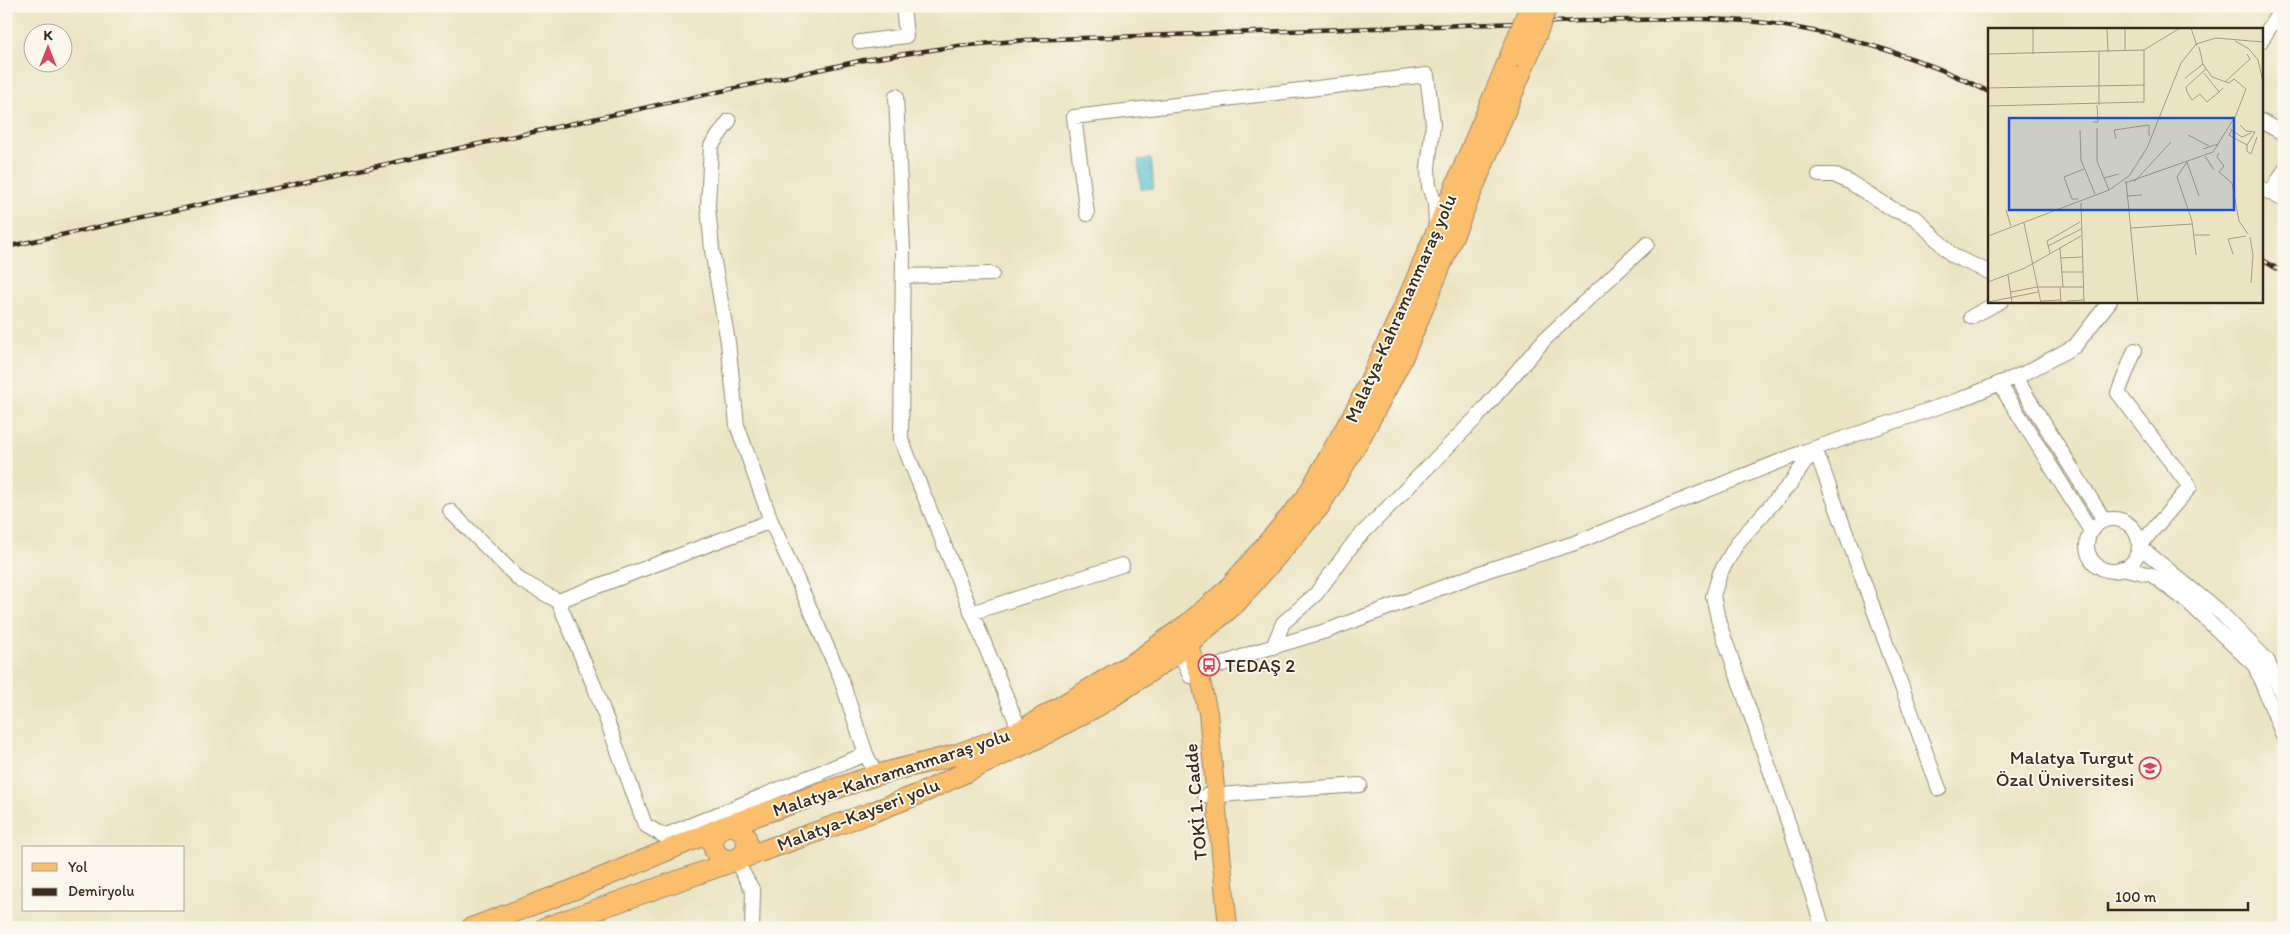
<svg xmlns="http://www.w3.org/2000/svg" width="2290" height="934" font-family="Itim,sans-serif">
<style>
.water{fill:#5ac2d7;stroke:#4a767a}
.lines{fill:none;stroke-linecap:round;stroke-linejoin:round}
.minor-casing{stroke:#938770;stroke-width:16}
.major-casing{stroke:#938770;stroke-width:20}
.highway-casing{stroke:#938770;stroke-width:22}
.minor{stroke:#fff;stroke-width:14}
.major{stroke:#fabe6d;stroke-width:18}
.highway{stroke:#fabe6d;stroke-width:20}
.rail-casing{stroke:#3b2a1e;stroke-width:4.5}
.rail{stroke:#fbf7ec;stroke-width:2.5;stroke-dasharray:8;stroke-linecap:butt}
.highway-bridge-casing{stroke:#938770;stroke-width:22;stroke-linecap:butt}
.highway-bridge{stroke:#fabe6d;stroke-width:20}
.labels{text-anchor:middle;stroke-width:4;stroke-linejoin:round;paint-order:stroke}
.street-label{font-size:19px;fill:#3b2a1e;stroke:#fbf7ec}
.poi-label{font-size:19px;fill:#3b2a1e;stroke:#fbf7ec;text-anchor:start}
.inset-road{fill:none;stroke:#a59a81;stroke-width:1}
.view{fill:#1d4ed8;fill-opacity:0.15;stroke:#1d4ed8;stroke-width:2.5}
.inset-edge{fill:none;stroke:#3b2a1e;stroke-width:2.5}
</style>
<rect width="100%" height="100%" fill="#fbf7ec"/>
<filter id="ink" filterUnits="userSpaceOnUse"><feTurbulence type="fractalNoise" baseFrequency=".02" numOctaves="2"/><feDisplacementMap in="SourceGraphic" scale="10" xChannelSelector="R" yChannelSelector="G"/><feConvolveMatrix kernelMatrix="1 2 1 2 8 2 1 2 1" color-interpolation-filters="sRGB"/></filter>
<filter id="wash" filterUnits="userSpaceOnUse"><feTurbulence type="fractalNoise" baseFrequency=".0096" numOctaves="4" result="noise"/><feDisplacementMap in="SourceGraphic" scale="20" xChannelSelector="R" yChannelSelector="G"/><feGaussianBlur stdDeviation="1.12" result="paint"/><feColorMatrix in="noise" values="0 0 0 0 0 0 0 0 0 0 0 0 0 0 0 0 0 1.4 0 .05"/><feComposite in="paint" operator="in"/></filter>
<g filter="url(#wash)">
<rect width="100%" height="100%" fill="#ebe4c3"/>
<!-- water -->
<path class="water" d="M1151,159L1154,188L1141,189L1138,160Z"/>
</g>
<g filter="url(#ink)">
<g class="lines">
<!-- minor casing -->
<g class="minor-casing">
<path id="minor" d="M2261,41L2283,6
M860,42L906,36L903,6
M896,96L903,251L901,439L1020,731
M729,121L711,146L708,206L712,250L728,342L737,425L771,521L840,676L866,754L876,775
M2261,121L2284,134
M1819,175H1834L1851,183L1894,210L1916,218L1953,256L1989,272
M2261,188L2284,200
M2271,193L2284,171
M1087,214L1074,117L1427,75L1433,124L1428,168L1429,187L1435,203L1436,226
M903,276L992,274
M1971,317L2001,301
M2135,350L2118,393L2190,487L2139,546L2222,614L2267,660L2284,699
M2015,377L2104,520
M1999,383L2091,531
M1815,448L1790,484L1738,542L1720,573L1713,596L1719,623L1795,842L1823,928
M1815,448L1939,789
M450,511L520,580L558,601
M2087 545a26 26 0 1 1 52 0a26 26 0 1 1-52 0Z
M771,521L558,601L595,688L645,825L664,836L866,754
M2122,568L2152,575L2188,602L2255,666L2284,738
M971,613L1122,565
M1273,647L1283,623L1316,594L1355,541L1478,416L1545,339L1647,244
M1176,654L1185,664L1190,676L1199,673L1255,652L1329,630L1491,569L1572,544L1806,451L1959,400L2025,373L2075,346L2110,301
M1205,796L1360,785
M735,859L753,891L752,928"/>
</g>
<!-- major casing -->
<g class="major-casing">
<path id="major" d="M1188,644L1199,673L1208,713L1228,928"/>
</g>
<!-- highway casing -->
<g class="highway-casing">
<path id="highway" d="M713 843a17 17 0 1 1 34 0a17 17 0 1 1-34 0Z
M471,928L575,889L723,827L876,775L955,755L1020,731L1138,660L1189,623L1228,589L1306,498L1358,406L1407,301L1507,64
M544,928L873,812L924,792L1038,738L1103,703L1176,654L1236,603L1319,507L1359,440L1401,361L1526,61"/>
</g>
<!-- minor -->
<use href="#minor" class="minor"/>
<!-- major -->
<use href="#major" class="major"/>
<!-- highway -->
<use href="#highway" class="highway"/>
<!-- rail casing -->
<g class="rail-casing">
<path id="rail" d="M6,247L864,60L958,46L1026,40C1162,35 1297,31 1432,26C1498,24 1563,21 1628,20C1679,19 1730,17 1780,25C1850,36 1926,59 1989,92
M2261,259L2284,273"/>
</g>
<!-- rail -->
<use href="#rail" class="rail"/>
<!-- highway-bridge casing -->
<g class="highway-bridge-casing">
<path id="highway-bridge" d="M1526,61L1547,6
M1507,64L1530,6"/>
</g>
<!-- highway-bridge -->
<use href="#highway-bridge" class="highway-bridge"/>
</g>
</g>
<!-- icons -->
<defs>
<g id="bus-ring" transform="scale(1.125)"><circle r="9.5" fill="#fbf7ec" stroke="#d1495b" stroke-width="1.5"/><path d="M-5-6H5V4H4V6H2V4H-2V6H-4V4H-5ZM-3.5-4V0h7V-4ZM-3.5 1.2v1.5H-2V1.2ZM2 1.2v1.5H3.5V1.2Z" fill="#d1495b"/></g>
<g id="university-ring" transform="scale(1.125)"><circle r="9.5" fill="#fbf7ec" stroke="#d1495b" stroke-width="1.5"/><path d="M0-5L7-2L0 1L-7-2ZM-4 1L0 2.5L4 1V4Q0 6-4 4Z" fill="#d1495b"/></g>
</defs>
<g fill-rule="evenodd">
<use href="#bus-ring" x="1209" y="665"/>
<use href="#university-ring" x="2150" y="768"/>
</g>
<g class="labels">
<!-- street labels -->
<g class="street-label">
<text transform="translate(1400 308) rotate(-66)" y="7">Malatya-Kahramanmaraş yolu</text>
<text transform="translate(891 772) rotate(-18)" y="7">Malatya-Kahramanmaraş yolu</text>
<text transform="translate(1195 802) rotate(-95)" y="7">TOKİ 1. Cadde</text>
<text transform="translate(858 814) rotate(-21)" y="7">Malatya-Kayseri yolu</text>
</g>
<!-- poi labels -->
<g class="poi-label">
<text x="1225" y="672">TEDAŞ 2</text>
<text x="2134" y="764" text-anchor="end">Malatya Turgut<tspan x="2134" dy="22">Özal Üniversitesi</tspan></text>
</g>
</g>
<!-- overview -->
<g transform="translate(1988 28)">
<rect width="275" height="275" fill="#ebe4c3"/>
<path class="inset-road" d="M45,0V26M119,0L120,24M137,0V23M203,0L209,18M247,13L261,21L270,32L275,54M0,26L156,22L192,0M218,41L198,59L199,64L204,72L212,66L219,74L231,64M216,45L231,64L235,60M197,50L215,36M237,54L262,31L259,26M0,60L157,57M111,77V23M0,78L156,74V22M105,94H110L109,77M109,100V133L121,162M242,101L254,109L263,105M92,102L93,132L107,166M244,102L241,107L259,117L267,104L258,103L252,97M200,107L221,118M128,111L126,102L161,97V108M259,117V123L263,126L269,109M215,121L230,116M231,125L229,129L236,138L231,144L244,155L251,193L260,206M217,128L226,142M199,134L189,149L204,193L208,227M199,134L211,168M116,150L131,146M138,153L150,275M146,154L183,114M137,155L225,124L248,87L258,61L246,51L241,55L224,49L215,36L211,19M139,168L154,167M90,171H84L76,149L96,141M93,175L96,275M18,182L23,198M36,195L53,275M143,200L204,196M206,207H222M0,208L121,162L141,148L159,120L193,35L208,16L228,10L275,14M262,209L265,227L263,255M60,218L93,201M72,220L75,259M62,225L59,213L92,194M245,226L240,211L258,208M73,230L94,229M74,244H95M20,247L24,275M0,254L37,240L93,208M72,259L73,274M23,264L49,259H96M52,273L73,272M79,273L96,272M0,274L50,264"/>
<path class="view" d="M21,90H246V182H21Z"/>
<rect width="275" height="275" class="inset-edge"/>
</g>
<!-- margin -->
<rect width="2290" height="934" fill="none" stroke="#fbf7ec" stroke-width="25"/>
<!-- legend -->
<rect x="22" y="846" width="162" height="65" fill="#fbf7ec" stroke="#aea59a"/>
<rect x="32" y="863" width="25" height="8" fill="#fabe6d" stroke="#aea59a"/>
<text x="68" y="872" font-size="15" fill="#3b2a1e">Yol</text>
<rect x="32" y="888" width="25" height="8" fill="#3b2a1e" stroke="#aea59a"/>
<text x="68" y="896" font-size="15" fill="#3b2a1e">Demiryolu</text>
<!-- north arrow -->
<g transform="translate(48 48)"><circle r="24" fill="#fbf7ec" stroke="#aea59a"/>
<path d="M0-4L9 19L0 12L-9 19Z" fill="#d1495b"/>
<text y="-8" font-size="14" font-weight="bold" text-anchor="middle" fill="#3b2a1e">K</text>
</g>
<!-- scale -->
<path d="M2108 902v8h140v-8" fill="none" stroke="#3b2a1e" stroke-width="2.5"/>
<text x="2115" y="902" font-size="15" fill="#3b2a1e" stroke="#fbf7ec" stroke-width="4" paint-order="stroke">100 m</text>
</svg>
